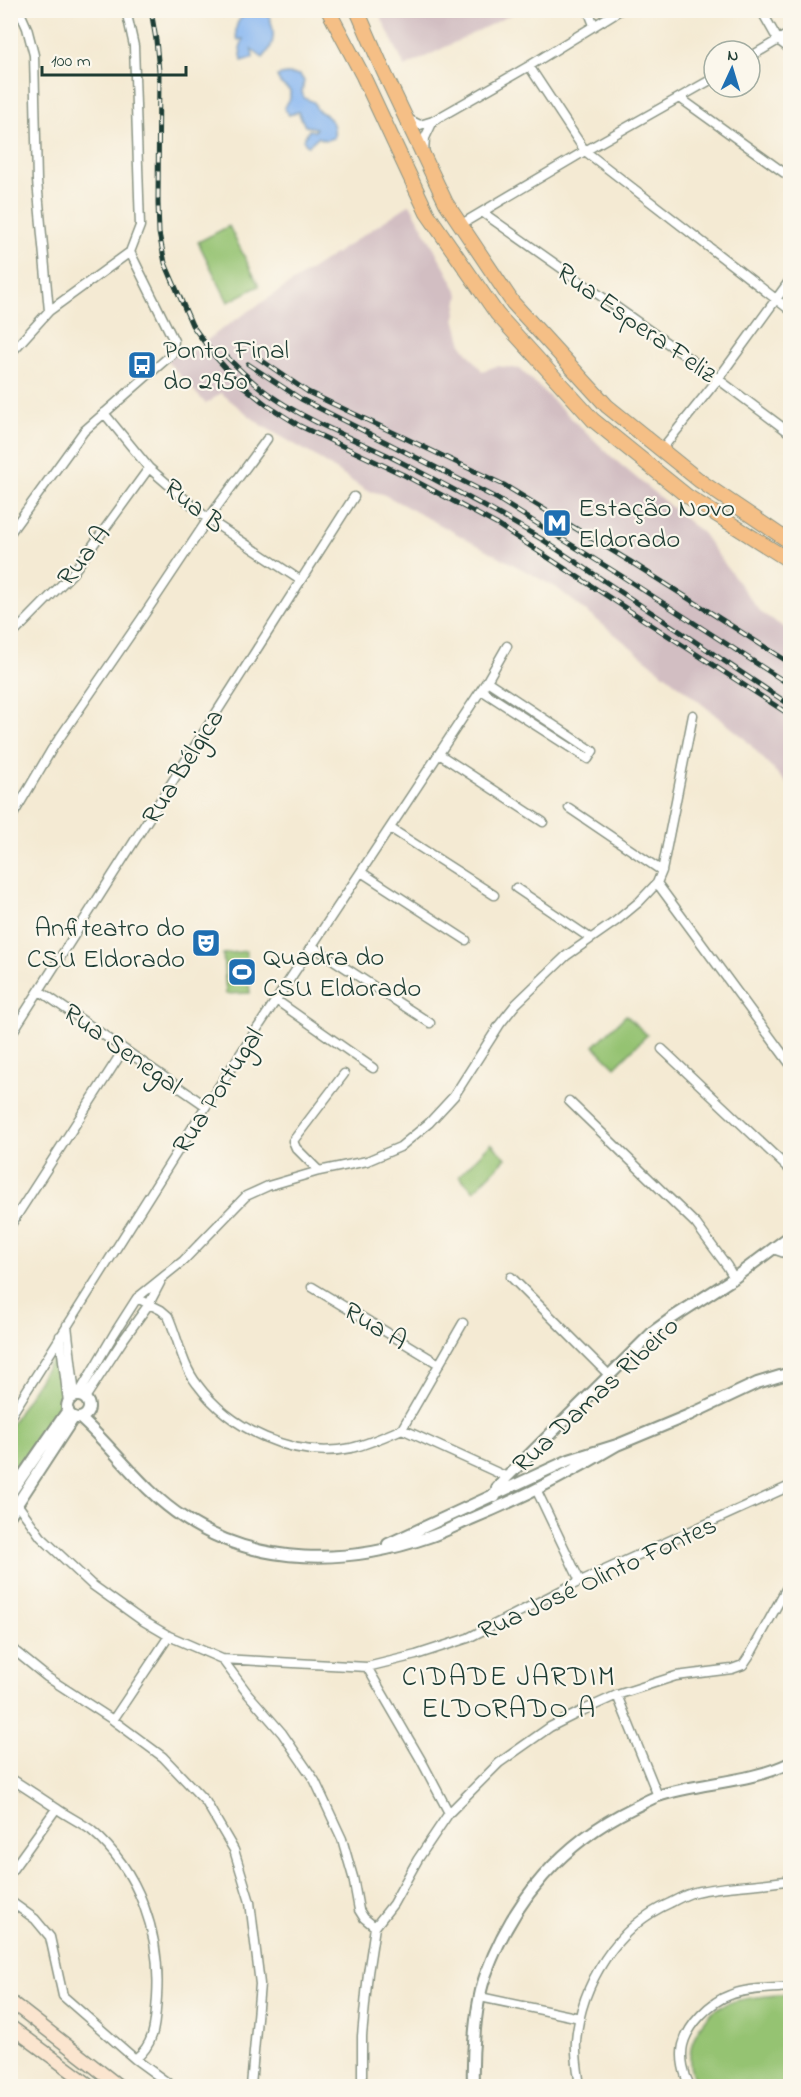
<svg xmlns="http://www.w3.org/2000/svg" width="801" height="2097" font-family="'Indie Flower',sans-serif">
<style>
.industrial{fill:#d2bec2}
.green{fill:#95c372;stroke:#5a8053;stroke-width:1.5}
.water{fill:#85b5f1;stroke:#527992;stroke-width:1.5}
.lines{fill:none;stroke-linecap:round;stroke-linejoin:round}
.minor-casing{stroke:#8a9484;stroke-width:11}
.tertiary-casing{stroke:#8a9484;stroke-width:14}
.secondary-casing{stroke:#8a9484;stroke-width:15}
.trunk-casing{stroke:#8a9484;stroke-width:16}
.minor{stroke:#fff;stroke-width:8}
.tertiary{stroke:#fff;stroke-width:10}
.secondary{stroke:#fbe5cf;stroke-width:12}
.trunk{stroke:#f5bf86;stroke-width:14}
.rail-casing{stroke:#1f3d34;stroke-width:5}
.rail{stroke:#fbf7ec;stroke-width:3;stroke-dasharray:9;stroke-linecap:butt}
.labels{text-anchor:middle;stroke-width:4.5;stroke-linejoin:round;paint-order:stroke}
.street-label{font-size:27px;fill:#1f3d34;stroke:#fbf7ec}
.poi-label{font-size:27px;fill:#1f3d34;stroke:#fbf7ec;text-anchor:start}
.neighbourhood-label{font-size:28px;letter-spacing:1.5px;fill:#1f3d34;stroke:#fbf7ec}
</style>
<rect width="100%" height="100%" fill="#fbf7ec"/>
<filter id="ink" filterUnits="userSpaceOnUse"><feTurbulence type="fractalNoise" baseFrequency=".0167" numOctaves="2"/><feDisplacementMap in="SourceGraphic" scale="12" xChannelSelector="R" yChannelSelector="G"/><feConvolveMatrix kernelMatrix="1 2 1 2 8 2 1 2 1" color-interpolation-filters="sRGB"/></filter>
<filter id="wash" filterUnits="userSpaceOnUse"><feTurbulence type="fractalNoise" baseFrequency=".008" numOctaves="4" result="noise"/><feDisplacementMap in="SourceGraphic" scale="24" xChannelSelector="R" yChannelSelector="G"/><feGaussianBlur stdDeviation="1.35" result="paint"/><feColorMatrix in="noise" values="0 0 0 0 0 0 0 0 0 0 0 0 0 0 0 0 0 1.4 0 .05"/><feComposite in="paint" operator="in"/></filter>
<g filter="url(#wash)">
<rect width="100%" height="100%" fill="#f4ead3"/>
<!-- industrial -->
<path class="industrial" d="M378,11H518L405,67Z
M410,204L459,294L455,318L462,345L482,371L497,366L520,369L614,459L702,533L760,612L790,631V787L743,737L557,588L383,494L365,490L315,456L261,425L221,393L206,404L167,361L175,352L189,354L222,329Z"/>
<!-- green -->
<path class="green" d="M229,226L259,286L228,302L198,242Z
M246,951L250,993L226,994L223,954Z
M626,1015L647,1035L615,1067L594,1046Z
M491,1143L506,1158L474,1191L459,1176Z
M58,1349L64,1393L61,1408L11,1487L10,1426Z
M790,1994V2086H699C697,2083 694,2078 692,2074C684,2050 699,2018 721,2006C739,1997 771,1996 790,1994Z"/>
<!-- water -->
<path class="water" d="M242,11H267C275,29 277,43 263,58L252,50L253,58L242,61L240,48L243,39L238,40C234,31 236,22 243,16Z
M286,74L300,75L304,81L302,92L304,98L314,102L317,110C330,116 336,123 334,138L325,140L318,137L308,146L303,140L309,130L315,131L316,128L305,126L298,112L289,115L284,108L290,99V91L280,83L277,76Z"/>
</g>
<g filter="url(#ink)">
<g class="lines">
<!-- minor casing -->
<g class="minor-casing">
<path id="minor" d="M19,10L27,28L34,55L37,181L49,311
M588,10L594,25
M761,10L778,40L790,49
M750,57L790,33
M529,66L585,151L790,310
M680,98L790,177
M406,118L420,125L433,121L529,66L620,10
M424,153L425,138L433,121
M482,212L718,379L790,433
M460,225L585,151L714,78
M10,354L49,311L130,252L140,226L134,46L126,10
M104,413L149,468L208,519L300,580
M661,450L718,379L790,280
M10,533L84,431L172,354L174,341L130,252
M10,637L72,574L149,468
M481,690L588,759L593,751L487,681
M439,754L543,822
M569,808L662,871
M10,820L52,749L142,618L208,519L267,439
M390,828L494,895
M361,872L466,940
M657,883L790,1064
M516,888L590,938
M312,946L430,1023
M40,991L206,1106
M276,1000L373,1068
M10,1036L354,497
M662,1049L790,1170
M569,1101L696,1224L727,1266L734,1278
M319,1171L296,1148L293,1141L344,1074
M10,1226L124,1049
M773,1249L790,1255
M511,1277L609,1375
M312,1287L439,1364
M137,1298L161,1310L168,1316C178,1338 182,1365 197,1384C230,1429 294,1460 351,1448C368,1444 386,1436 402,1429L507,1477
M67,1325L75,1396
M60,1336L68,1402
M78,1395L114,1334L137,1298L183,1261L246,1196L268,1186L319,1171L367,1161L400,1147L429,1123L454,1096L500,1024L516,1004L566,956L616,921L639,902L657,883L662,871L693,715
M85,1398L123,1340L149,1304L160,1283
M10,1417L206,1106L487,681L507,646
M402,1429L463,1323
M536,1489L580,1581
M18,1505L41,1537L91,1584L140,1619L169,1636L222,1659L367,1667L416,1655L468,1638L572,1585L790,1486
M10,1647L47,1677L113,1720L163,1757L206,1802L234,1850L250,1902L260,1984L251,2086
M222,1659L248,1694L282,1733L315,1781L342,1839L353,1877L359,1910L364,1918L375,1927
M367,1667L421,1760L449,1813
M617,1695L658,1796
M113,1720L169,1636
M10,1778C26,1788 41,1798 56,1808C67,1816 80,1822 91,1830C140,1871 161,1935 157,1997C155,2021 156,2044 135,2059
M10,1873L56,1809
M10,1901L35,1919L50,1937L63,1996L135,2059L172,2086
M480,1997L580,2018
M362,2086V2036L368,1973L375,1927L393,1904L418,1859L449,1813L499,1763L550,1727L584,1710L617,1695L676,1676L732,1669L743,1665L751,1653L790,1582
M580,2086C578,2072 575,2056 576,2041C581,1984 617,1926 670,1903C678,1899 686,1894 695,1892C726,1885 759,1886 790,1880
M690,2086C684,2075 680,2058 683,2045C688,2025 710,2002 730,1995C747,1988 772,1989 790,1987"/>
</g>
<!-- tertiary casing -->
<g class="tertiary-casing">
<path id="tertiary" d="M67 1407a11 11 0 1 1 22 0a11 11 0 1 1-22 0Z
M80,1418C117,1451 142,1491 184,1518C258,1567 348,1565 429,1537C444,1532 457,1525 471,1519C522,1498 570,1473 617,1445
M10,1494L68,1410
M495,1497L497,1488L507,1477L654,1331L672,1318L734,1278L790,1236
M10,1515L74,1417
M388,1544L569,1460L617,1445L689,1415L757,1383L790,1373
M473,2086C472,2055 475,2003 486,1974C513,1900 563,1842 633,1808C641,1804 650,1799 658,1796C700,1782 749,1783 790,1763"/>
</g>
<!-- secondary casing -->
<g class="secondary-casing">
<path id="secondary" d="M10,2001L119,2086
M10,2026L91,2086"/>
</g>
<!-- trunk casing -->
<g class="trunk-casing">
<path id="trunk" d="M328,10L363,76L427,213L497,314L593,420L687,496L790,561
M357,10L383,70L446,203L513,303L607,406L700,481L790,542"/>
</g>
<!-- minor -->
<use href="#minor" class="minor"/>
<!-- tertiary -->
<use href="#tertiary" class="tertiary"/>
<!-- secondary -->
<use href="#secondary" class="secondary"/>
<!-- trunk -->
<use href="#trunk" class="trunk"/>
<!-- rail casing -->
<g class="rail-casing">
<path id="rail" d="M151,10L156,40L159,71L158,203L159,233L165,263L192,325L213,354L238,382L268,406L300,426L406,476L498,525L790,715
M225,355C240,370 255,385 273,397C308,421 349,437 387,455C440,482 492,509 543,540L790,705
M255,356L308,392L504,485L631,562L790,663
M248,364L301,399L496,498L620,575L790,685"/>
</g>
<!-- rail -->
<use href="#rail" class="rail"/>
</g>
</g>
<!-- icons -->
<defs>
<g id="bus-square" transform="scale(1.5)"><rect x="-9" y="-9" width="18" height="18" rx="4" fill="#1f6fb2" stroke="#fbf7ec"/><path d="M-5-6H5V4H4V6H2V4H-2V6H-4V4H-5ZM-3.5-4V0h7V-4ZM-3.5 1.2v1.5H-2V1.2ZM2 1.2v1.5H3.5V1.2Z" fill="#fff"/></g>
<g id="metro-square" transform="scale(1.5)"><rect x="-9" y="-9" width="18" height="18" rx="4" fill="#1f6fb2" stroke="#fbf7ec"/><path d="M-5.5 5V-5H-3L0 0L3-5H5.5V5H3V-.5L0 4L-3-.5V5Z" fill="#fff"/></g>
<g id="theatre-square" transform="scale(1.5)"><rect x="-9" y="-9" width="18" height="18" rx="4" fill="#1f6fb2" stroke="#fbf7ec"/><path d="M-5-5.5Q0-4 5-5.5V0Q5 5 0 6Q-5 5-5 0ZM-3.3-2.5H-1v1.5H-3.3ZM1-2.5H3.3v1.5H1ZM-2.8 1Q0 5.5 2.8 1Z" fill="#fff"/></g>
<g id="stadium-square" transform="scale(1.5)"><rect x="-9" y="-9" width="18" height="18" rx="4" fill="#1f6fb2" stroke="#fbf7ec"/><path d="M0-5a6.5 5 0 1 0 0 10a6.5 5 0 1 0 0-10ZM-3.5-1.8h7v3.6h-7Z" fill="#fff"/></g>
</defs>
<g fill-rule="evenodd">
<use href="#bus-square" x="142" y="365"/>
<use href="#metro-square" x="557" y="523"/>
<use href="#theatre-square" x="206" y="943"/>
<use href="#stadium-square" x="242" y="972"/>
</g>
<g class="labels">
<!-- street labels -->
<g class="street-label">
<text transform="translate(637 322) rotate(35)" y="9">Rua Espera Feliz</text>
<text transform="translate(195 505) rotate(39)" y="9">Rua B</text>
<text transform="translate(83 555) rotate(-52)" y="9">Rua A</text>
<text transform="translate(182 766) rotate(-58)" y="9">Rua Bélgica</text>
<text transform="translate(123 1048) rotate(35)" y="9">Rua Senegal</text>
<text transform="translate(217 1090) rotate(-57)" y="9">Rua Portugal</text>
<text transform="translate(376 1325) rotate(31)" y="9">Rua A</text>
<text transform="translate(595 1394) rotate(-43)" y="9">Rua Damas Ribeiro</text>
<text transform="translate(597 1577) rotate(-25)" y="9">Rua José Olinto Fontes</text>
</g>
<!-- poi labels -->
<g class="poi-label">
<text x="163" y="358">Ponto Final<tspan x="163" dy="31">do 2950</tspan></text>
<text x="578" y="516">Estação Novo<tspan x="578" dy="31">Eldorado</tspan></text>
<text x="185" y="936" text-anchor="end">Anfiteatro do<tspan x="185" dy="31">CSU Eldorado</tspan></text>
<text x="263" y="965">Quadra do<tspan x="263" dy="31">CSU Eldorado</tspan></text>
</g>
<!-- neighbourhood labels -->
<g class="neighbourhood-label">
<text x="509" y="1685">CIDADE JARDIM<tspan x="509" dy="32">ELDORADO A</tspan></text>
</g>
</g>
<!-- margin -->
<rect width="801" height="2097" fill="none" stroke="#fbf7ec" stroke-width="36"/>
<!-- north arrow -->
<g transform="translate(732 69) rotate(4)"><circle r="28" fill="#fbf7ec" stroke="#a3ada2" stroke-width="1.5"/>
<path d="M0-4.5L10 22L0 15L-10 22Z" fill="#1f6fb2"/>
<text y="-9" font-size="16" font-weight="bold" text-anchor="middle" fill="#1f3d34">N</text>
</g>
<!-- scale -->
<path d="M42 66v9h144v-9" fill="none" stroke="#1f3d34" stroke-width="3"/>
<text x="51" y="66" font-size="18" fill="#1f3d34" stroke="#fbf7ec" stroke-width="4.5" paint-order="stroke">100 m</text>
</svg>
